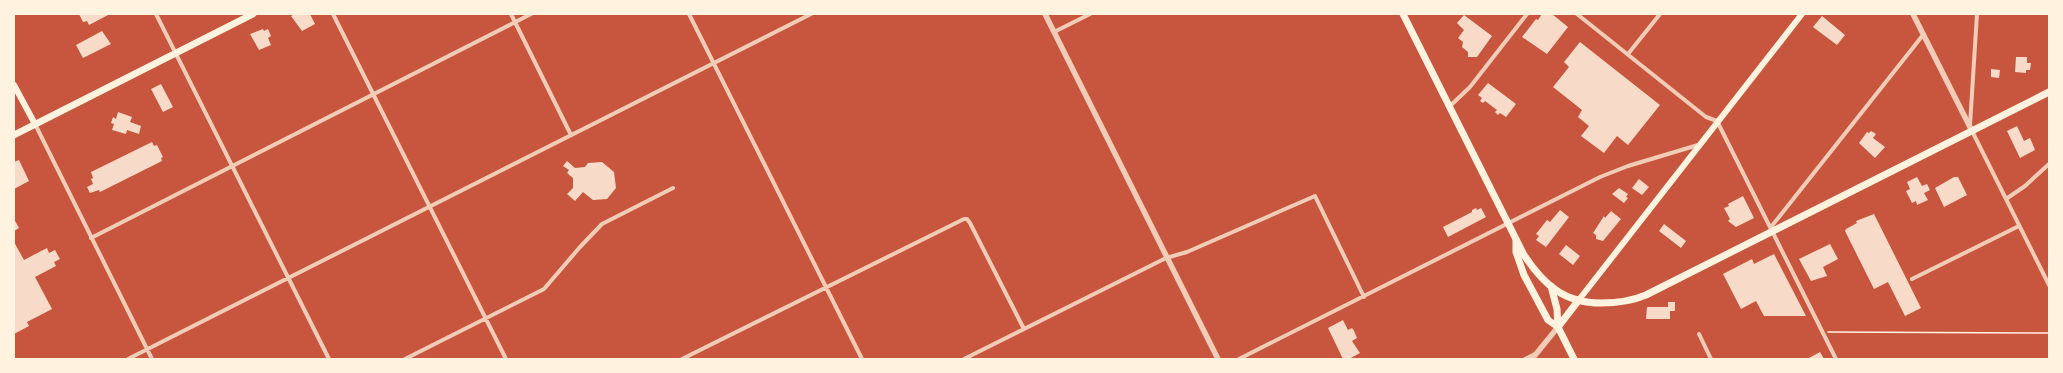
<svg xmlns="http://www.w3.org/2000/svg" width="2063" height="373" font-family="'IBM Plex Sans',sans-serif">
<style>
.building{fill:#f7dbc8}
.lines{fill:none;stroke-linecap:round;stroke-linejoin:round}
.path{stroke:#fff3e0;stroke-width:1.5}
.minor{stroke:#f1ccb7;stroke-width:4}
.tertiary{stroke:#f1ccb7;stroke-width:5.5}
.secondary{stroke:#fff3e0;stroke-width:6}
.primary{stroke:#fff3e0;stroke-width:7}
.trunk{stroke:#fff3e0;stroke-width:7}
</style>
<rect width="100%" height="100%" fill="#c8553d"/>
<!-- building -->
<path class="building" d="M79,14H110L89,25L87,21L83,22Z
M295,14H310L315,24L302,31L291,16Z
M1542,14H1552L1568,27L1547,54L1522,37L1536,19L1538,20Z
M1464,15L1492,36L1477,57H1468V52L1462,47L1463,42L1458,38L1464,30L1457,23Z
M1822,16L1845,35L1837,45L1813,27Z
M263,29L264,31L268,29L271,36L268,38L271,45L259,50L250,34Z
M102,31L111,44L83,58L76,45Z
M1580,42L1660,105L1628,145L1617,136L1604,153L1581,136L1589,126L1578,117L1582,110L1553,87L1569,67L1564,62Z
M2016,57H2027V63H2031L2030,70H2026V73L2015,72Z
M1991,69L2000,70L1999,78L1991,77Z
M1488,83L1516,104L1506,117L1500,113L1498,115L1495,112L1497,110L1485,101L1483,103L1480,101L1482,98L1478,95Z
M161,84L173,107L163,112L151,89Z
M118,112L132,117L130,122L141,126L139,134L127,130L126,134L112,130L114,124L111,123L113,117L116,119Z
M2017,126L2024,141L2030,138L2035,150L2020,158L2007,131Z
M1871,131L1876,134L1873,138L1885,147L1875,158L1859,143L1867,132L1869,133Z
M152,142L154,146L157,145L163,157L161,158L162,161L100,192L99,190L90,193L87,187L93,184L91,179L93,178L91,172Z
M19,160L29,181L14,189V162Z
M567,161L575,168L585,167L588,163L602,162L614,172L616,188L607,199L593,200L583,192L575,201L567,194L573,188V178L567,173L569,170L563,166Z
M1917,177L1922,186L1927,184L1930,190L1924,193L1928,200L1917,205L1916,201L1912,203L1906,191L1910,189L1907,182Z
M1954,177H1958L1967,195L1944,207L1935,188Z
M1639,179L1649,187L1642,195L1632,188Z
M1619,188L1628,194L1626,197L1628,198L1624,203L1612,194Z
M1743,196L1754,218L1736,227L1728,221L1730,219L1724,208L1729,206L1728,204Z
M1476,208L1477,210L1481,208L1486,217L1448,237L1443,227L1472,212V210Z
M1560,210L1569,217L1546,247L1536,240L1539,236L1536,234L1547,220L1550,222Z
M1611,211L1621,219L1603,241L1596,239V235L1593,233L1604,216L1605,218Z
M1874,214L1921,308L1905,316L1888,282L1874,289L1845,231L1846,229L1857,223L1856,221Z
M14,219L19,228L14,231Z
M1664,224L1686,241L1681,248L1659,231Z
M14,242L24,260L47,248L49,253L55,250L60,259L54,262L56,266L35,277L52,309L27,322L29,326L14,334Z
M1830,244L1838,259L1823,267L1827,276L1811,281L1799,259Z
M1566,245L1580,256L1573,265L1559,254Z
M1774,254L1806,316H1764L1756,301L1741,309L1723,274L1752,259L1754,264Z
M1668,302H1675V311H1670V319H1646L1647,307H1668Z
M1343,320L1348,330L1352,328L1354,331L1357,338L1352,341L1360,353L1349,359H1343L1328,328Z
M1820,352L1824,359H1807Z"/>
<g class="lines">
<!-- path -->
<path class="path" d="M1828,332L2049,333"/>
<!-- minor -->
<path class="minor" d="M156,14L329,359
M333,14L506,359
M511,14L571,135
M689,14L862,359
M1577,14L1706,117L1717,121L1836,359
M1054,32L1090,14
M1628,54L1660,14
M1449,107L1470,87L1527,14
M35,124L152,359
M1970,125L1977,14
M1972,131L2049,285
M2006,199L2025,186L2049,164
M1771,227L1923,35
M91,238L531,14
M1912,279L2019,226
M1699,334L1711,359
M128,359L811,14
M405,359L544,289L580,247L602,224L673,188
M682,359L964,219H967L970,223L1024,329
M964,359L1166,258L1187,252L1315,196L1364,297
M1239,359L1600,177L1628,166L1698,145
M1525,359L1535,354"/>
<!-- tertiary -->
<path class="tertiary" d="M1045,14L1218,359
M1913,14L1972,131
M1532,359L1558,327"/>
<!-- secondary -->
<path class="secondary" d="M14,85L35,124
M1578,301L1802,14"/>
<!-- primary -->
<path class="primary" d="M1516,240V252L1524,275L1548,320L1558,327
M1551,286L1557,309L1558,327L1574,359
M1558,327L1578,301"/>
<!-- trunk -->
<path class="trunk" d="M1403,14L1524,255C1544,285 1564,303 1601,303C1617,303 1632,301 1646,295L2049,92
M14,135L253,14"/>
</g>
<!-- border -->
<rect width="2063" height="373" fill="none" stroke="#fff3e0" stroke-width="30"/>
</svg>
